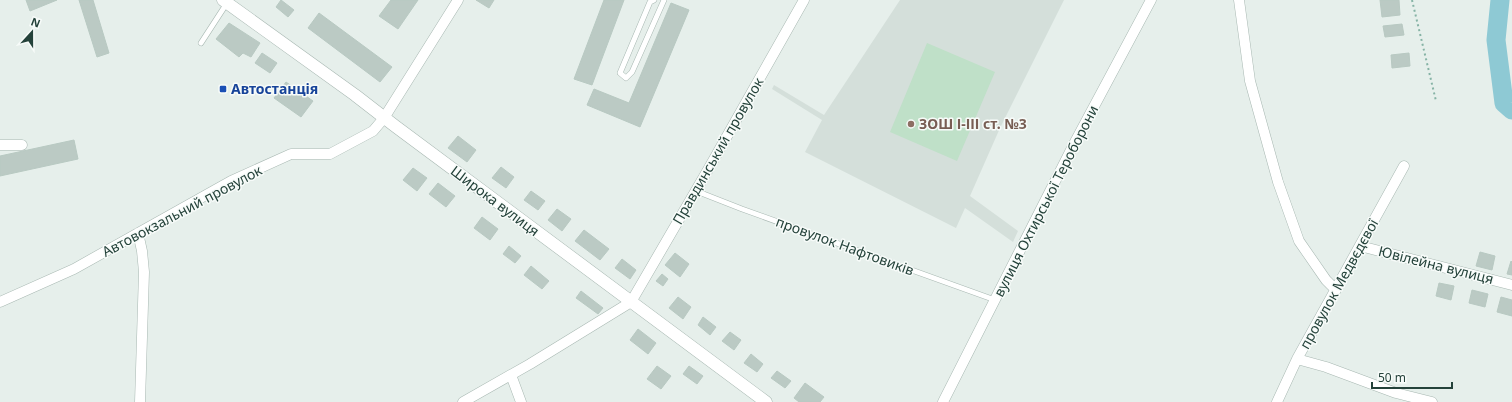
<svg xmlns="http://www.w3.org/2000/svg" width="1512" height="402" font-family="'Noto Sans',sans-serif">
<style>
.built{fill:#d4dfda}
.green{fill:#bfe0c8}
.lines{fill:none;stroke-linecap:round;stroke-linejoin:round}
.river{stroke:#8ec9d4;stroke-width:19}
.building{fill:#bbcac4;stroke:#b8c9c2}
.service-casing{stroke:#a8b8b2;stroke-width:6}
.minor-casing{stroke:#a8b8b2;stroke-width:11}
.tertiary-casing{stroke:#a8b8b2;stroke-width:13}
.path{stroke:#86b3a5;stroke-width:2;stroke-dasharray:2 3;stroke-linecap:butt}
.service{stroke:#fff;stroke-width:5}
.minor{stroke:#fff;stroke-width:10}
.tertiary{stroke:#fff;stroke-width:12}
.transit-dot{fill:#1a4fb4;stroke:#f7fbf9;stroke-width:1.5}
.education-dot{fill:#8d6e63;stroke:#f7fbf9;stroke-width:1.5}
.labels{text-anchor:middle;stroke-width:3;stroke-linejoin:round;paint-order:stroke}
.transit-label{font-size:14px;font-weight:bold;fill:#164399;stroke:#f7fbf9;text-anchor:start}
.education-label{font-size:14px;font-weight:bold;fill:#785e54;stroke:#f7fbf9;text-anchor:start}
.street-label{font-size:14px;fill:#24423a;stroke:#f7fbf9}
</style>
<rect width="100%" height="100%" fill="#e6efeb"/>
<!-- built -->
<path class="built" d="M900,0H1064L1000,128L970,196L1018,231L1013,242L965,208L956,228L805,152L822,120L772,89L774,85L824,115Z"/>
<!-- green -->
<path class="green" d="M927,43L995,72L957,161L890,132Z"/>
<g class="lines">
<!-- river -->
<path class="river" d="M1500,0L1496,40L1504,103L1512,110"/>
</g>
<!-- building -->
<path class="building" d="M26,0H57L30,11Z
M79,0H93L109,53L97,57Z
M281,0L294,10L288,17L276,7Z
M391,0H418L398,29L379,16Z
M476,0H494L489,8Z
M604,0H624L592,85L574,79Z
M1380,0H1399L1400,15L1382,17Z
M671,3L689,10L640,127L587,105L594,89L629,103Z
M319,13L392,67L380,82L308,28Z
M229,23L260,43L251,57L243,53L239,57L216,39Z
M1402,24L1404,35L1385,37L1383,26Z
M262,53L277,63L270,73L255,63Z
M1409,53L1410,66L1392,68L1391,55Z
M286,82L313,101L301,117L274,98Z
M458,136L476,150L467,162L448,148Z
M74,140L78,159L0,176V156Z
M501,167L514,177L506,188L492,178Z
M413,168L427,178L417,191L403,180Z
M438,183L455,196L446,207L429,194Z
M531,191L545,201L538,210L524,200Z
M557,209L571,219L562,231L548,220Z
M482,217L498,229L490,240L474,228Z
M584,230L609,249L600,260L575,241Z
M509,246L521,256L515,263L503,254Z
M1480,252L1495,256L1492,270L1476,266Z
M675,253L689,264L680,277L665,265Z
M622,259L636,270L630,279L615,268Z
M1511,261L1512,262V275L1507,274Z
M531,266L549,281L542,289L524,275Z
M662,274L668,279L663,286L656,281Z
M1439,283L1454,286L1451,300L1436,296Z
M1472,290L1488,294L1485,307L1469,303Z
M581,291L603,308L598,314L576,298Z
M678,297L691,307L683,319L669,308Z
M1501,297L1512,300V316L1497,312Z
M703,317L716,327L710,335L698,325Z
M638,329L656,343L648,354L630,340Z
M730,332L741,340L734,350L722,341Z
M751,354L763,364L757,372L744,363Z
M657,366L671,376L661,389L647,379Z
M689,366L703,376L697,384L683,374Z
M777,371L791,381L785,388L771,378Z
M805,383L824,397L820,402H799L794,398Z"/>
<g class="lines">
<!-- service casing -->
<g class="service-casing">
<path id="service" d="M654,0L650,2L620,73L626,78L632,72L664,0
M201,43L227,3
M696,191L742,209L995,300"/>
</g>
<!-- minor casing -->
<g class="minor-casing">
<path id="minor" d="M1239,0L1250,81L1278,182L1299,241L1326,280L1336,290
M0,145H22
M138,233L142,251L144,272L140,402
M1360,246L1512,285
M0,302L74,269L231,181L291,154H330L373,131L384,118L458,0
M1297,359L1326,367L1396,393L1432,402
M511,375L521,402
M463,402L530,364L631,302L709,168L804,0
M943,402L1075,142L1151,0
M1277,402L1297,359L1404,166"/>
</g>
<!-- tertiary casing -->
<g class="tertiary-casing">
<path id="tertiary" d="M223,0L355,95L395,126L766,402"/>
</g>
<!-- path -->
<path class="path" d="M1412,0L1436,101"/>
<!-- service -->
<use href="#service" class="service"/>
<!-- minor -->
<use href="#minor" class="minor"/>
<!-- tertiary -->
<use href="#tertiary" class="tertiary"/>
</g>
<!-- markers -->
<rect class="transit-dot" x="219" y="85" width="8" height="8" rx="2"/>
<circle class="education-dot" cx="911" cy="124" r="4"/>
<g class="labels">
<!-- transit labels -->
<g class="transit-label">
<text x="231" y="94">Автостанція</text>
</g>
<!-- education labels -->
<g class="education-label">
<text x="919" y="129">ЗОШ І-ІІІ ст. №3</text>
</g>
<!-- street labels -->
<g class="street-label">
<text transform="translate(718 151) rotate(-60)" y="5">Правдинський провулок</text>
<text transform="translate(495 201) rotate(37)" y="5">Широка вулиця</text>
<text transform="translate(1046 201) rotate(-63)" y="5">вулиця Охтирської Тероборони</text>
<text transform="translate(182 211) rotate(-28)" y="5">Автовокзальний провулок</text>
<text transform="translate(845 246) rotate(20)" y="5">провулок Нафтовиків</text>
<text transform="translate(1436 265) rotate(14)" y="5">Ювілейна вулиця</text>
<text transform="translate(1339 284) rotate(-61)" y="5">провулок Медвєдєвої</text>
</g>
</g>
<!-- north arrow -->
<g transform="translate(32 32) rotate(21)" stroke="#f7fbf9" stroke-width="3" paint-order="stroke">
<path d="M0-3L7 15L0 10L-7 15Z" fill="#24423a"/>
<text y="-6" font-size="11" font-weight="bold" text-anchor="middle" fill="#24423a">N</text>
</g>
<!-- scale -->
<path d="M1372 382v6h80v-6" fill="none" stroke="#24423a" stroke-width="2"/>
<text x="1378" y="382" font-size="12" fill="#24423a" stroke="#f7fbf9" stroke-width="3" paint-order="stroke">50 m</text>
</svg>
